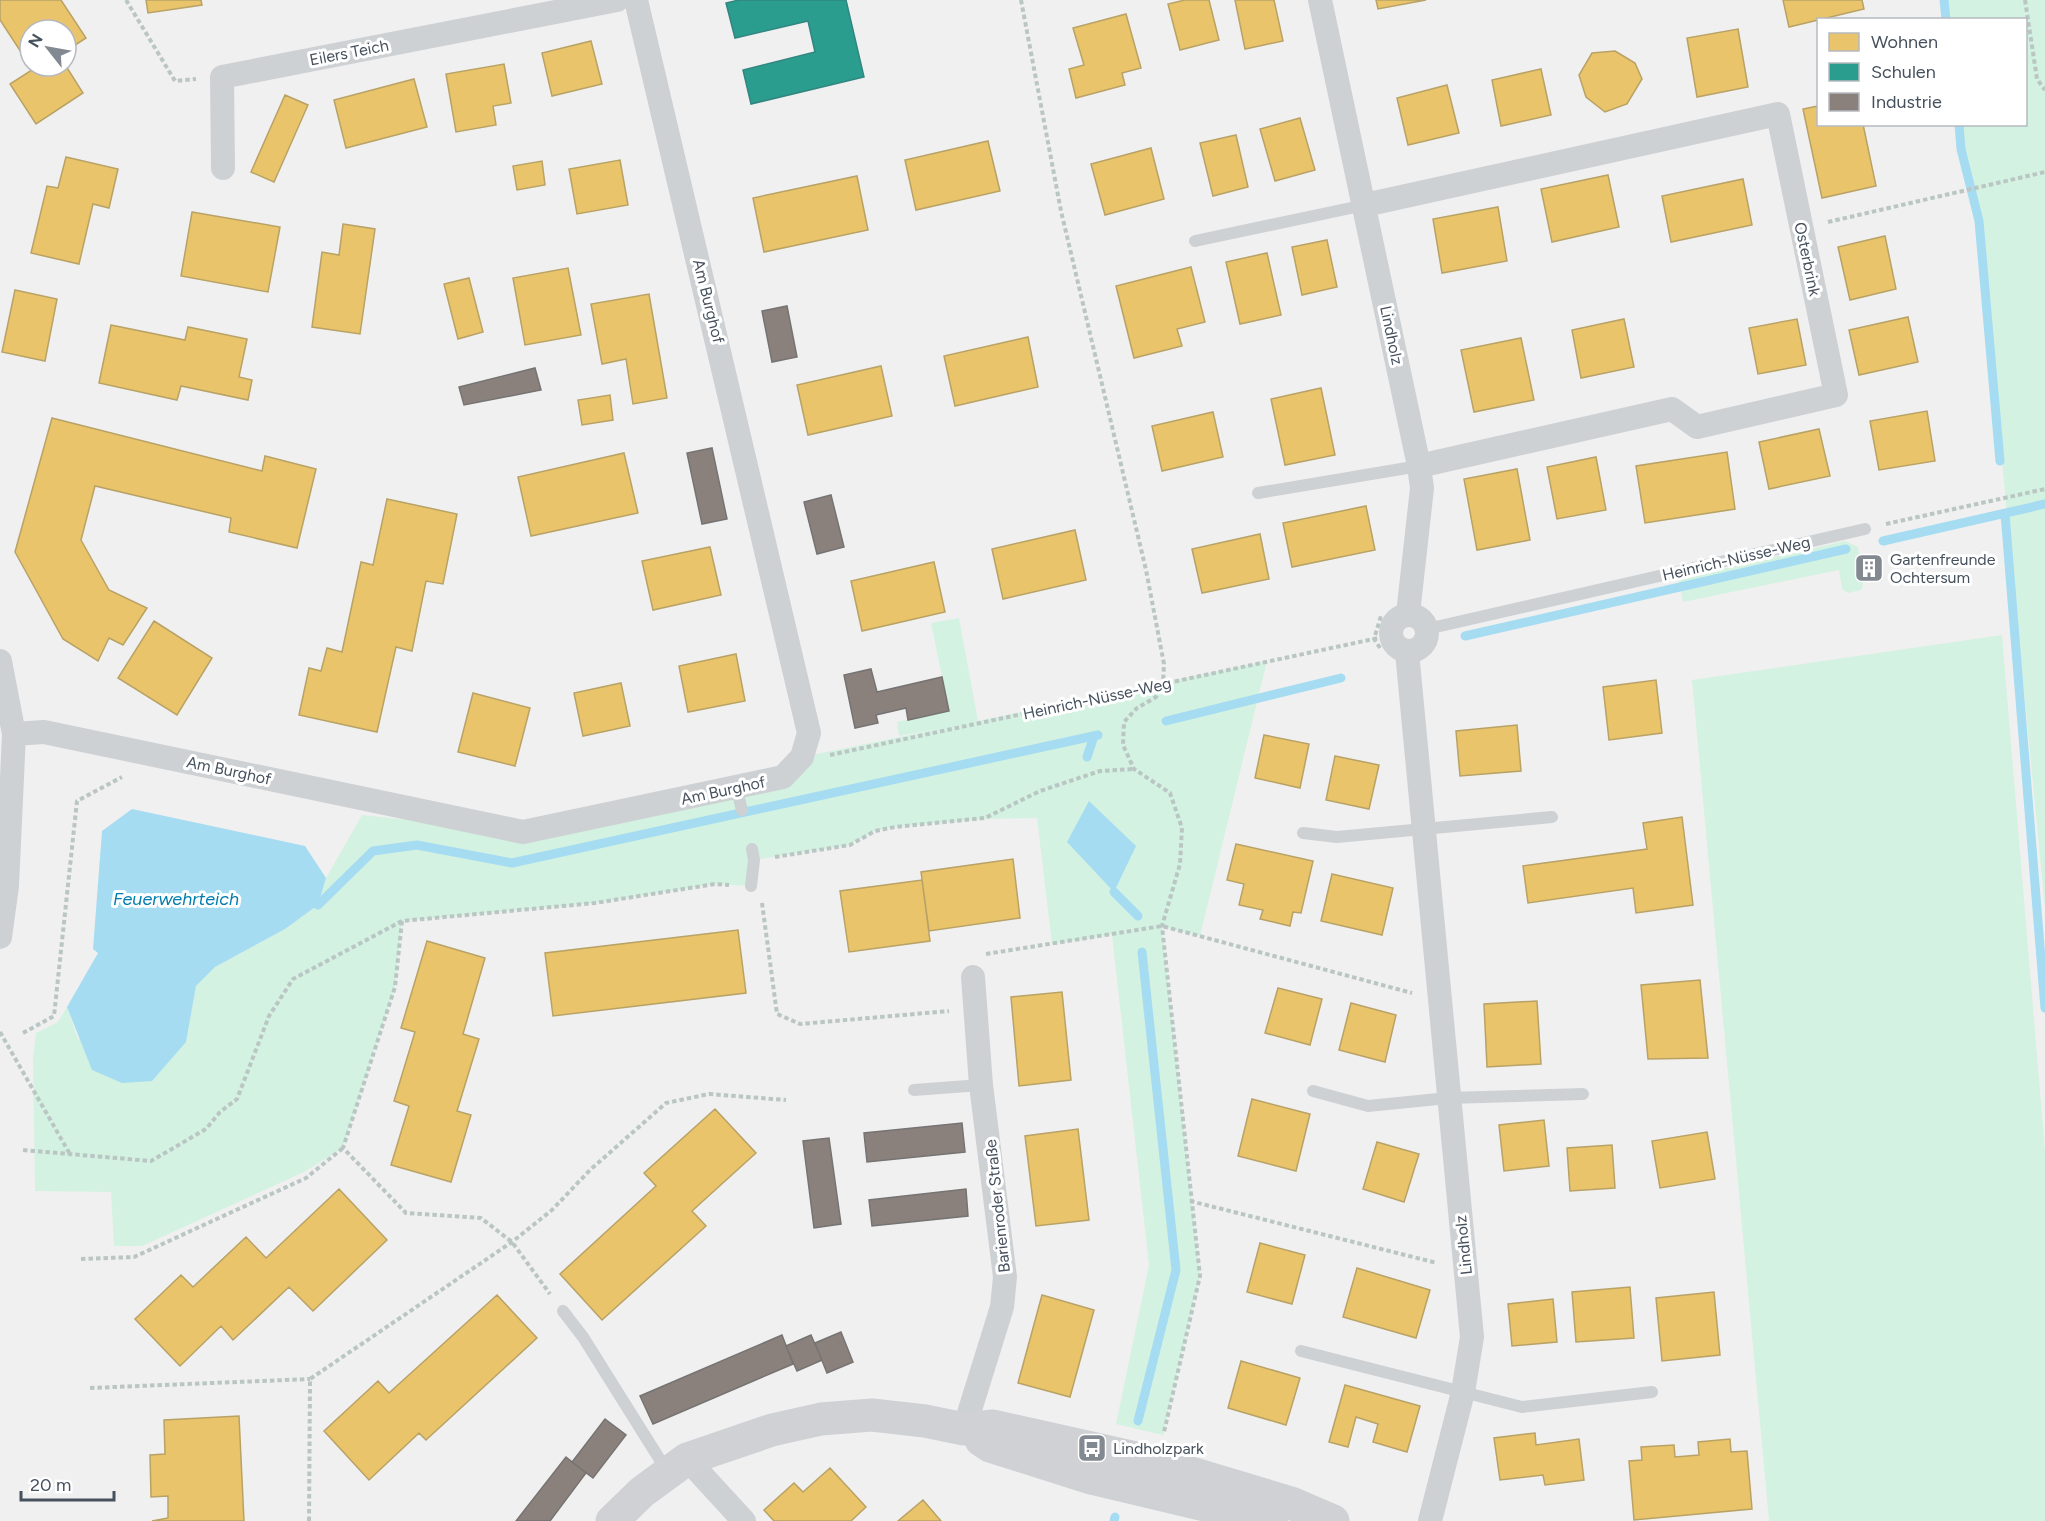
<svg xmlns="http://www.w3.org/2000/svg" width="2045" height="1521" font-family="Figtree,sans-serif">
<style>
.green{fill:#d3f2e1}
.water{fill:#a5dcf2}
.homes{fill:#e9c46a;stroke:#b8a266;stroke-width:1.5}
.schools{fill:#2a9d8f;stroke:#328680;stroke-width:1.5}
.industry{fill:#8a817c;stroke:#767373;stroke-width:1.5}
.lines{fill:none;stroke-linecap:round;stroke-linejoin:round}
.stream{stroke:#a5dcf2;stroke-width:9}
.path{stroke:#bac6c4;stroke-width:4;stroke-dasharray:4.5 3;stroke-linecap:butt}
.service{stroke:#ced1d4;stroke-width:12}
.minor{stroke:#ced1d4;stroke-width:24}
.secondary{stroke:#cfd1d5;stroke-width:33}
.labels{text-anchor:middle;stroke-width:6;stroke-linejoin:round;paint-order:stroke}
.street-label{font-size:16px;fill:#46515e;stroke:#fff}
.poi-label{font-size:16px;fill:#46515e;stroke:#fff;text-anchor:start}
.water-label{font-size:18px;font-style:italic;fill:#027dae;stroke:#fff}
</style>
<rect width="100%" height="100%" fill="#f1f0f0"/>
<!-- green -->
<path class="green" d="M1944,0H2045V909L1979,221L1961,149L1959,125L2026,124V20L1946,19Z
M1845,541L1858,547L1864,581L1861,590L1848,593L1842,589L1839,570L1683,602L1678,579Z
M959,618L978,721L1267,661L1200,936L1162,927L1200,1276L1163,1435L1116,1424L1149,1265L1112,935L1052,944L1037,818L985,819L895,827L875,831L850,845L754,860L751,886L715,884L595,903L402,921L395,987L343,1148L304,1172L142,1246H114L111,1192L35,1191L33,1059L36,1033L58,1022L67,1007L78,1039L186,1042L196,986L215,967L285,929L318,905L326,878L362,815L523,832L736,787L802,757L944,728L899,736L897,722L949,711L931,623Z
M2002,635L2045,1152V1521H1769L1692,680Z"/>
<!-- water -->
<path class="water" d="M1089,801L1136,846L1114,892L1067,842Z
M132,809L305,846L326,878L318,905L285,929L215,967L196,986L186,1042L152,1081L122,1083L92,1070L67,1007L98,953L93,949L102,831Z"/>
<!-- homes -->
<path class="homes" d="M0,0H61L86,38L66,51V30H30V66L0,20Z
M146,0H201L202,5L148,13Z
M1185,0H1209L1219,40L1180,50L1168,4Z
M1235,0H1274L1283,41L1245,49Z
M1376,0H1426L1378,9Z
M1783,0H1862L1864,9L1789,27Z
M1126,14L1141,68L1122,73L1125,85L1076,98L1069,69L1084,65L1073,28Z
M1738,29L1748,87L1697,97L1687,38Z
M591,41L602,84L552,96L542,53Z
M1615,51L1635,63L1642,79L1627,104L1605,112L1586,97L1579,75L1592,53Z
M504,64L511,103L493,106L496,125L456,132L446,74Z
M30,66H66L83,93L36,124L10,84L32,70Z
M1541,69L1551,115L1501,126L1492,80Z
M414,79L427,127L346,148L334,100Z
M1447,85L1459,133L1408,145L1397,98Z
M285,95L308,105L274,182L251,172Z
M1818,106V124H1863L1876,186L1822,198L1803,109Z
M1300,118L1315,170L1275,181L1260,129Z
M1236,135L1248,187L1213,196L1200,143Z
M988,141L1000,191L916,210L905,160Z
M1151,148L1164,199L1105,215L1091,164Z
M66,157L118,169L109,208L93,204L79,264L31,253L47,186L58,188Z
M620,160L628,205L577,214L569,169Z
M542,161L545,185L517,190L513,166Z
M1608,175L1619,227L1552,242L1541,189Z
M857,176L868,230L764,252L753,198Z
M1743,179L1752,225L1671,242L1662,196Z
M1498,207L1507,261L1442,273L1433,219Z
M192,212L280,227L268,292L181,276Z
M343,224L375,229L360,334L312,327L322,252L339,255Z
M1885,236L1896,289L1850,300L1838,247Z
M1327,240L1337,287L1302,295L1292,247Z
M1267,253L1281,315L1240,324L1226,262Z
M1191,267L1205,322L1177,329L1182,346L1134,358L1116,286Z
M568,268L581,335L525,345L513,278Z
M469,278L483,332L458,339L444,284Z
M15,290L57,299L45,361L2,352Z
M649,294L667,398L633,404L626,359L602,364L591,304Z
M1908,317L1918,362L1859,375L1849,330Z
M1624,319L1634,367L1581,378L1572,330Z
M1797,319L1806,365L1758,374L1749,328Z
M111,325L185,340L188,327L247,339L239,377L252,380L248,400L181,386L177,400L99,383Z
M1028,337L1038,387L955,406L944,356Z
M1521,338L1534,400L1474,412L1461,350Z
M881,366L892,416L808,435L797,385Z
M1321,388L1335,455L1285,465L1271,399Z
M610,395L613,420L582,425L578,400Z
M1927,411L1935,461L1879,470L1870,421Z
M1213,412L1223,457L1162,471L1152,426Z
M52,418L262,471L265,456L316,469L297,548L229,532L231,518L95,486L81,540L109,590L147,608L123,645L109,638L98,661L63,639L15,552Z
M1819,429L1830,476L1769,489L1759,442Z
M1727,452L1735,509L1645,523L1636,466Z
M624,453L638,513L531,536L518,477Z
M1596,457L1606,510L1557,519L1547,467Z
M1517,469L1530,540L1477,550L1464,479Z
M387,499L457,514L443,584L426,581L412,651L396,647L377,732L299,715L309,668L321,671L327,648L342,652L361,562L373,565Z
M1366,506L1375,550L1292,567L1283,523Z
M1075,530L1086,580L1003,599L992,549Z
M1260,534L1269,579L1202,593L1192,549Z
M710,547L721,595L653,610L642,561Z
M934,562L945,612L862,631L851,581Z
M1878,564L1879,568L1861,572L1860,568Z
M154,621L212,658L177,715L118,678Z
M736,654L745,701L688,712L679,666Z
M1656,680L1662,733L1609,740L1603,687Z
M621,683L630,726L583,736L574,693Z
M473,693L530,708L515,766L458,752Z
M1517,725L1521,771L1460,776L1456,731Z
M1264,735L1309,744L1300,788L1255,778Z
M1335,756L1379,765L1369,809L1326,800Z
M1682,817L1693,905L1636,913L1633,888L1528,903L1523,866L1647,849L1643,823Z
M1236,844L1313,861L1301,913L1293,912L1290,926L1260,919L1263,910L1239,905L1244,884L1227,880Z
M1013,859L1020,918L929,931L921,872Z
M1332,874L1393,888L1382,935L1321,921Z
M922,880L930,941L849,952L840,891Z
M738,930L746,993L553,1016L545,953Z
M427,941L485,958L463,1034L479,1039L457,1111L471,1115L451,1182L391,1165L409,1106L394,1101L415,1032L401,1028Z
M1700,980L1708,1058L1648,1059L1641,985Z
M1278,988L1322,999L1310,1045L1265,1033Z
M1062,992L1071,1080L1019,1086L1011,997Z
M1537,1001L1541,1064L1487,1067L1484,1004Z
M1351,1003L1396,1015L1385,1062L1339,1050Z
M1252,1099L1310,1114L1296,1171L1238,1156Z
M715,1109L756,1153L692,1211L706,1226L602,1320L560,1274L656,1186L644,1173Z
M1544,1120L1549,1166L1504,1171L1499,1125Z
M1078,1129L1089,1220L1036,1226L1025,1136Z
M1707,1132L1715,1179L1660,1188L1652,1141Z
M1377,1142L1419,1154L1404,1202L1363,1189Z
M1612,1145L1615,1188L1570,1191L1567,1148Z
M339,1189L387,1240L313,1311L289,1287L233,1340L221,1326L180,1366L135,1319L181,1275L193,1287L246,1237L266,1258Z
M1260,1243L1305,1255L1292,1304L1247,1292Z
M1357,1268L1430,1290L1416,1338L1343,1317Z
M1630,1287L1634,1338L1576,1342L1572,1292Z
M1714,1292L1720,1355L1662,1361L1656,1298Z
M497,1295L537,1338L426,1440L419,1433L369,1480L324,1431L378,1381L389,1393Z
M1042,1295L1094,1310L1070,1397L1018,1383Z
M1553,1299L1557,1342L1512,1346L1508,1304Z
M1241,1361L1300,1378L1286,1425L1228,1408Z
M1345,1385L1420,1406L1407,1452L1373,1442L1378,1424L1356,1417L1348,1447L1329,1442Z
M239,1416L244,1521H152L168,1518V1496L151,1497L150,1455L165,1454L164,1420Z
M1535,1433L1536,1445L1579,1439L1584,1480L1545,1485L1543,1475L1500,1480L1494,1438Z
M1730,1439L1731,1452L1747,1451L1752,1509L1634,1520L1629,1461L1642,1460L1641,1447L1674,1445L1675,1457L1699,1455L1698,1442Z
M830,1468L866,1507L851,1521H774L764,1510L794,1483L803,1492Z
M923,1500L941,1521H898Z"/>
<!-- schools -->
<path class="schools" d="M739,0H846L864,77L751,104L743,70L815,52L808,21L735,38L726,3Z"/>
<!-- industry -->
<path class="industry" d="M787,306L797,357L772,362L762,311Z
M535,368L541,390L464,405L459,387Z
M712,448L727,519L702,524L687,453Z
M831,495L844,547L817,554L804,502Z
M871,669L877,692L942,677L949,711L908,720L906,708L876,715L878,723L855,728L844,675Z
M962,1123L965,1152L867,1162L864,1133Z
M829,1138L841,1224L814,1228L803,1141Z
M966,1189L968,1216L872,1226L869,1200Z
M841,1332L853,1362L827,1373L815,1343Z
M782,1335L793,1364L653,1424L640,1396Z
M811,1335L822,1360L797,1371L786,1346Z
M605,1419L626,1435L593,1478L572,1462Z
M566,1457L586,1473L550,1521H516Z"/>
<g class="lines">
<!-- stream -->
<path class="stream" d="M1944,0L1946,20
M1959,124L1961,149L1979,221L2000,461
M2005,514L2045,1008
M1883,541L2045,504
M1465,636L1846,549
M1166,721L1341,678
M1087,757L1094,736
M1114,892L1138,916
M318,905L373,851L417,845L512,863L1098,735
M1138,1421L1176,1270L1142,952
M1114,1521L1115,1517"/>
<!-- path -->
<path class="path" d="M126,0L175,81L196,79
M1021,0L1061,211L1146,570L1164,664L1163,684L1156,697L1137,708L1124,722L1123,745L1134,769L1170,793L1182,828L1180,864L1162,926L1200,1276L1164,1432
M2025,0L2037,79L2045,90
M1828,222L2045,172
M1886,524L2045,489
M1380,648L1374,639L1381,616
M830,755L1383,637
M775,857L850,845L875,831L895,827L985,818L1040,791L1100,771L1134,769
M762,903L777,1014L800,1024L949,1011
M402,921L395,987L343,1148L406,1213L481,1218L512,1242L550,1294
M986,954L1162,926L1412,993
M0,1032L71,1156
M23,1033L54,1016L77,801L122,777
M23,1150L151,1161L206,1129L220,1112L237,1099L269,1016L293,979L402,921L595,903L715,884L729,885
M1190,1201L1437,1263
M81,1259L134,1257L306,1178L343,1148
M90,1388L310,1379
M309,1521L310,1379L512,1242L552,1210L590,1170L666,1103L709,1094L786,1100"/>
<!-- service -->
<path class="service" d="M1195,241L1365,205
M1258,493L1419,466
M1427,629L1865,529
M736,787L742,810
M1303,833L1337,837L1552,817
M751,886L754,860L752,849
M914,1090L981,1085
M1313,1091L1368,1106L1448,1098L1583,1094
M563,1311L583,1337L667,1471
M1301,1351L1522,1407L1652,1392"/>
<!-- minor -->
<path class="minor" d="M1320,0L1419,466L1422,488L1408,614
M223,168L222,77L617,0
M1365,205L1778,114L1836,395L1697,427L1672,409L1419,466
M1391 633a18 18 0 1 1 36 0a18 18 0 1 1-36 0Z
M1407,652L1472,1337L1463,1392L1430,1521
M0,661L14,734L7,886L0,937
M14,734L44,732L523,832L783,777L802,757L809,733L636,0
M964,1429L1002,1307L1005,1277L981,1085L973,977
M687,1459L744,1521"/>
<!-- secondary -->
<path class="secondary" d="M981,1440L990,1446L1091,1478L1272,1521
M612,1521L642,1492L687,1459L772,1430L821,1419L872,1415L925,1421L964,1429L993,1426L1092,1448L1158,1463L1291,1503L1333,1521"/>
</g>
<!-- icons -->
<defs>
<g id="building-square" transform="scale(1.5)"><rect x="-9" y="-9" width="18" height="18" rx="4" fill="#828991" stroke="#fff"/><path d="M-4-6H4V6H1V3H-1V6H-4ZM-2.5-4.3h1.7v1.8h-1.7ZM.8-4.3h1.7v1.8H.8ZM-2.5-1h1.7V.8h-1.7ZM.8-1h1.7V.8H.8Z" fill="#fff"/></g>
<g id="bus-square" transform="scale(1.5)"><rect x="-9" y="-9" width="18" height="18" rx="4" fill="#828991" stroke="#fff"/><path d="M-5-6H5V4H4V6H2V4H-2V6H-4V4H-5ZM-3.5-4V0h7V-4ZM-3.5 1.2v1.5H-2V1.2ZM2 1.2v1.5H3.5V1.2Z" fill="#fff"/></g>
</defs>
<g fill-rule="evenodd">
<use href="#building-square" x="1869" y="568"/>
<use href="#bus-square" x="1092" y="1448"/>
</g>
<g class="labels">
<!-- street labels -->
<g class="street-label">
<text transform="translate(349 52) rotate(-11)" y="6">Eilers Teich</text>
<text transform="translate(1808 259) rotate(78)" y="6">Osterbrink</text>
<text transform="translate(709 301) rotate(76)" y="6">Am Burghof</text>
<text transform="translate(1392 335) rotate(78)" y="6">Lindholz</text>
<text transform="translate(1736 558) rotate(-13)" y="6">Heinrich-Nüsse-Weg</text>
<text transform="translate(1097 698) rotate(-12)" y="6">Heinrich-Nüsse-Weg</text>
<text transform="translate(229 770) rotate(12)" y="6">Am Burghof</text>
<text transform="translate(723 790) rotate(-12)" y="6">Am Burghof</text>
<text transform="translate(997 1206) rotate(-96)" y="6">Barienroder Straße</text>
<text transform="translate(1463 1245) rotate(-96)" y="6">Lindholz</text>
</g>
<!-- poi labels -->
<g class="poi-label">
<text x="1890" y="565">Gartenfreunde<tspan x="1890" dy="18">Ochtersum</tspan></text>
<text x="1113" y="1454">Lindholzpark</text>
</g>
<!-- water labels -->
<g class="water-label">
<text x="176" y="905">Feuerwehrteich</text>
</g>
</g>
<!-- legend -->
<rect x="1817" y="18" width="210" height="108" fill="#ffffff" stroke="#b5b9bf" stroke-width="1.5"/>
<rect x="1829" y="33" width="30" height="18" fill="#e9c46a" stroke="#b5b9bf" stroke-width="1.5"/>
<text x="1871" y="48" font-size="18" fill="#46515e">Wohnen</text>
<rect x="1829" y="63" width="30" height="18" fill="#2a9d8f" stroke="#b5b9bf" stroke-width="1.5"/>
<text x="1871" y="78" font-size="18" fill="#46515e">Schulen</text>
<rect x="1829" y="93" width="30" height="18" fill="#8a817c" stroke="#b5b9bf" stroke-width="1.5"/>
<text x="1871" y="108" font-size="18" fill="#46515e">Industrie</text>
<!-- north arrow -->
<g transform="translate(48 48) rotate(301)"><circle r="28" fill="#ffffff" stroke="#b5b9bf" stroke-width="1.5"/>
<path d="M0-4.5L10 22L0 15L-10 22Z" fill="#828991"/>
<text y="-9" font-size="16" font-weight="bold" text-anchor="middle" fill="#46515e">N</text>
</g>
<!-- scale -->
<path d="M21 1491v9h93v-9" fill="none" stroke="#46515e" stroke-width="3"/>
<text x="30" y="1491" font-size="18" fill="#46515e" stroke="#ffffff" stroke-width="4.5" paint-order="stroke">20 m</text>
</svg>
